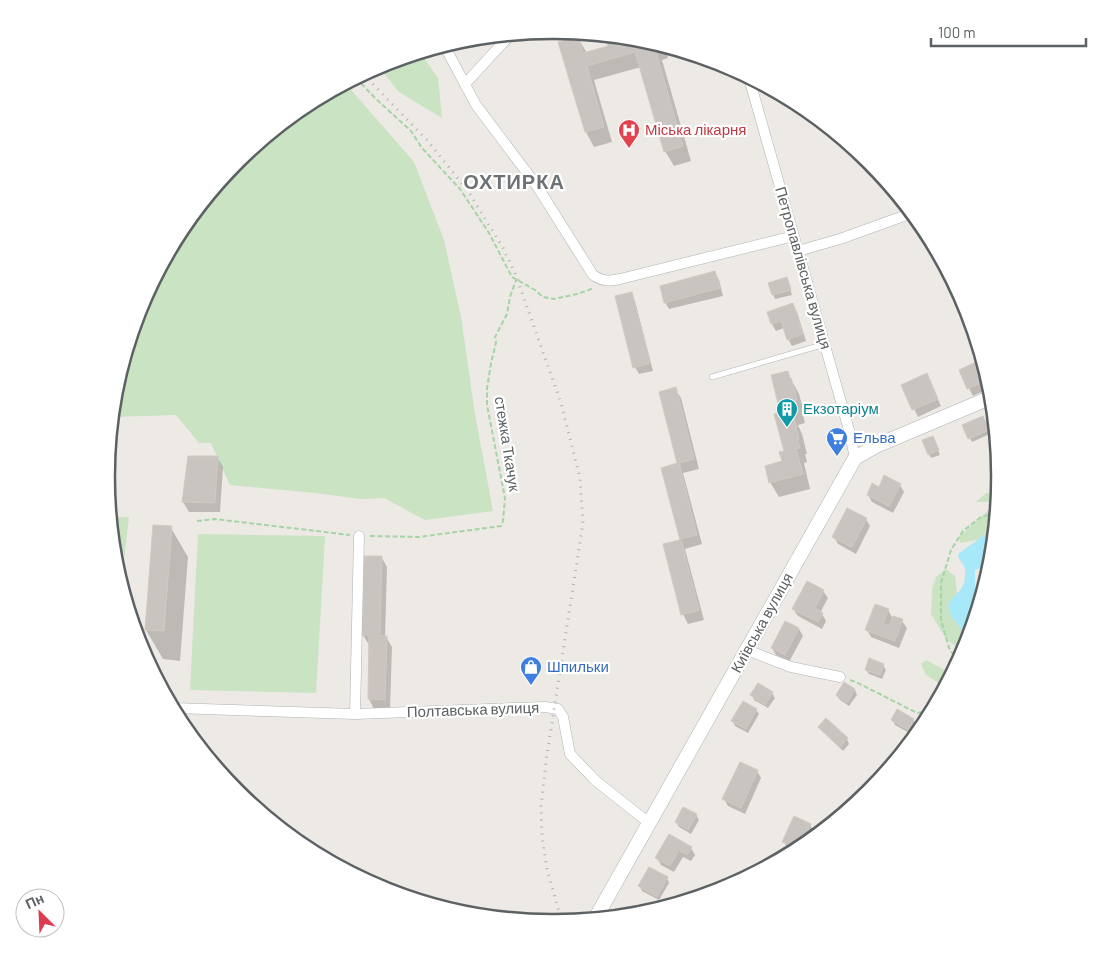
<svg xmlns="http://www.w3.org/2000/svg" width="1106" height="953" font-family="Barlow,sans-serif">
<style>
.green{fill:#cae3c2}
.water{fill:#a8e9f9}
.shadow{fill:#0003}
.building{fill:#c9c4c0;stroke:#d2c9c3}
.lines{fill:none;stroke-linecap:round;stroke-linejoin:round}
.lane-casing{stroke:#afb3b5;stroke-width:6}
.street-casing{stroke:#afb3b5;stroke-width:11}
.secondary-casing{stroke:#aeb3b6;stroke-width:15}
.path{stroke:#a6d4a7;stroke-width:2;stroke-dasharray:5 2.5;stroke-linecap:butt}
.lane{stroke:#fff;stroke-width:5}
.street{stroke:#fff;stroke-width:10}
.secondary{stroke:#fff;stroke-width:14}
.rail{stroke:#b0b1b1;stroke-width:3;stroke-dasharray:1 6;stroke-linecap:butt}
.labels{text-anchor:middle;stroke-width:4.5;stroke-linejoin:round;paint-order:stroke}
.health-label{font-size:15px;fill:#be3a42;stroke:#fff;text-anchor:start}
.street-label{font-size:15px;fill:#5c6163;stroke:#fff}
.culture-label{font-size:15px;fill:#0d838f;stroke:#fff;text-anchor:start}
.shop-label{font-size:15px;fill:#366cbe;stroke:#fff;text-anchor:start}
.district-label{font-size:20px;font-weight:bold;letter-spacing:1px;fill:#6d7375;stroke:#fff}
.rim{fill:none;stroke:#5c6163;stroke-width:2.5}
</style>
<rect width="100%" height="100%" fill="#ede9e4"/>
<!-- green -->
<path class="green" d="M420,52L438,78L442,118L399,92L378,66Z
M346,84L414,162L444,240L461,317L475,414L493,511L425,520L384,498L361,499L315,493L230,485L211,443H199L176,415L112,417L115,389L141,305L182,228L237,161L305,105Z
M998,492L994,528L977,540L960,543L959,537L991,508L989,502H976L986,493Z
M111,517H129L122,577H119L115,563Z
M198,534L325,536L316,693L190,690Z
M946,569L955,576L957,593C955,596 951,599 949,603C945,613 961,629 969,635L964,651L947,640L931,614L932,589L936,577Z
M926,660L943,669L953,670L945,687L926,675L921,664Z"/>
<!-- water -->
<path class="water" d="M994,528L991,564L988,572V570C983,568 979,567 975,571V599L978,605L969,635C961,629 945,613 949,603C952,597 959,593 962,587C964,585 965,579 965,576C967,563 959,563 958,554Z"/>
<!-- shadow -->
<path class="shadow" d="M606,35L640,39L665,46L668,58L662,60L691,161L674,166L665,151L641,67L594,80L612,142L594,147L586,132L560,43L578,38L587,53L609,47Z
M715,273L719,280L723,296L669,309L665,302Z
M787,279L792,295L775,299L769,284Z
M631,294L635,301L653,371L639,374L635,367Z
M793,305L797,312L806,341L792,346L788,339L784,328L776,331L772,324L769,313Z
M982,361L990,388L973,396L960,371Z
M787,372L799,394L805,415H803L805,423L798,425L802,434L807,454H805L807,462L804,463L810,489L779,497L770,482L783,462L785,452L782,413Z
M930,382L941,406L918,417L903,385Z
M675,389L681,398L699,469L683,473L702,544L685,549L704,620L688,624L683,614L665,545L682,540L681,539Z
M985,422L990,434L972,442L970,438Z
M935,442L940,455L931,458L929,454Z
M189,457H217L223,467L220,512H189L183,502Z
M900,485L904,492L893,513L872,502L868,495L879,488Z
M866,519L870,526L856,554L838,544L834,537Z
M171,528L188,557L180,661L163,659L146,630Z
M382,558L387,567L385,637H386L392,647L390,709H374L369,699L370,645H369L363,635Z
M823,591L828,598L820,613L822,614L826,621L822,629L798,616L793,609Z
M888,610L893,619L902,621L907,628L899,648L871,637L867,630Z
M785,622L799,629L803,636L789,662L776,655L772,648Z
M883,665L886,670L882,679L869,674L866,670Z
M845,684L855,690L857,695L849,706L840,700L837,696Z
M772,693L775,698L768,708L754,700L752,695Z
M756,710L759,714L748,733L735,726L733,721Z
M913,719L916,724L911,734L895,725L892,720Z
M820,727L847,739L849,744L843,751L823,732Z
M757,771L761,778L745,814L728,806L724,799Z
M696,815L699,820L691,834L679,827L676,822Z
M810,825L814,832L810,840L801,848L794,852L788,849L784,842Z
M669,836L691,848L695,855L691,861L683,857L674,872L661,865L657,858Z
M667,878L669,883L659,900L642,891L640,886Z"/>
<!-- building -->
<path class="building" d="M605,35L640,39L658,44L654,45L683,146L664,152L635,52L587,66L604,127L585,132L558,42L579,37L583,53L608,46Z
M715,271L720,288L664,303L660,286Z
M787,277L791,290L772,295L768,283Z
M632,292L650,363L633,368L615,296Z
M793,303L803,334L787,340L781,321L771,324L767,312Z
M982,359L988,380L967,389L959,370Z
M788,371L790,378H791L797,400H795L797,408L790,410L792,418L794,417L799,439H797L800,448L796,449L803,474L769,483L765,466L782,461L779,452L784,451L774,414L780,412L771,375Z
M927,373L938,399L912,410L901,385Z
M676,387L694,459L679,463L697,535L681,539L699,610L681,615L663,544L680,540L661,468L677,463L659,392Z
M983,416L989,430L968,439L962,425Z
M933,436L939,450L928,455L922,440Z
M188,456H218L215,503L182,502Z
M884,475L901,484L889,506L867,495L872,483L879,487Z
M847,508L867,518L852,547L832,537Z
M153,525L172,526L164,631L145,630Z
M364,556H382L380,636H387L385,700L368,699L369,635H362Z
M807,581L824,590L815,608L823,613L818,622L792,609Z
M875,604L889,609L883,624L889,626L893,616L903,619L895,641L865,630Z
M785,621L799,628L785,655L771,648Z
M869,658L884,664L880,675L865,670Z
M844,682L855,689L847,703L836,695Z
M758,683L773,692L765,705L750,695Z
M743,701L757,709L746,729L731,721Z
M897,709L914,719L908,730L891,720Z
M826,718L848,738L840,747L818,727Z
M740,762L758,770L741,808L722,799Z
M683,807L697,814L688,830L675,822Z
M794,816L811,824L799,849L782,842Z
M669,834L692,847L687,855L679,850L670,866L655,858Z
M649,867L668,877L657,897L638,886Z"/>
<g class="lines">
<!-- lane casing -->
<g class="lane-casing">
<path id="lane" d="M712,377L825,344"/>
</g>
<!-- street casing -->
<g class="street-casing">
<path id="street" d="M444,45L476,105L537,186L593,275C603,282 610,281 620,279L794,236
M749,78L849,430L855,458
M465,84L511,34
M798,251L840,239L912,213
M747,650L791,667L840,677
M173,708L355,714L545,707L558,709L563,717L570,754L596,781L649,823
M355,714L359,536"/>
</g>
<!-- secondary casing -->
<g class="secondary-casing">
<path id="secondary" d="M595,919L855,458L878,445L992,397"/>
</g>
<!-- path -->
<path class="path" d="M356,78L375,98L411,131L422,148L460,189L489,233L512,277L535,290L543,297L554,299L577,294L594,288
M197,521L215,519L350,535
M370,536L419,537L501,526L503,521L505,498L487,405V389L491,363L496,343L495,337L507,314L510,297L516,280
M958,662L949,648L941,620V583L951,550L963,531L981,517L996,513
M850,680L856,682L917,713L930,711L933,708"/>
<!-- lane -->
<use href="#lane" class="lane"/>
<!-- street -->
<use href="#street" class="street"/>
<!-- secondary -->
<use href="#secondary" class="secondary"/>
<!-- rail -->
<path class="rail" d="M363,74L427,140L468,191L503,248L515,273L561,403L580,478L583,523L546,761L541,807L542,837L547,869L562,922"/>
</g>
<!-- icons -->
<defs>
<g id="hospital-pin" transform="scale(1.125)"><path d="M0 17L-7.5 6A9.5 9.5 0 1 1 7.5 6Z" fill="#e0444e" stroke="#fff"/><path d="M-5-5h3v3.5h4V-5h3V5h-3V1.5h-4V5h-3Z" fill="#fff"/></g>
<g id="building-pin" transform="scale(1.125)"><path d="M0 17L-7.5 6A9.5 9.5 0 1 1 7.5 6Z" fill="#0f9aa8" stroke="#fff"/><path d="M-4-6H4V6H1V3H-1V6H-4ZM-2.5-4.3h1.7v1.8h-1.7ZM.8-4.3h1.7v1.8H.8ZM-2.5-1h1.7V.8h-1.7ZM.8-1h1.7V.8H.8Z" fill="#fff"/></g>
<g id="supermarket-pin" transform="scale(1.125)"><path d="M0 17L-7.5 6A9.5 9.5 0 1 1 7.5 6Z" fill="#3f7fe0" stroke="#fff"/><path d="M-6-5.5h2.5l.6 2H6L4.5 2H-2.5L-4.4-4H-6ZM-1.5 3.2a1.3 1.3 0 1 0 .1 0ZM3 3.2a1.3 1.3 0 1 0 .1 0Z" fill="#fff"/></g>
<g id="shop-pin" transform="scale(1.125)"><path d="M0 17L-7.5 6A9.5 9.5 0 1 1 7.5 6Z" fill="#3f7fe0" stroke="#fff"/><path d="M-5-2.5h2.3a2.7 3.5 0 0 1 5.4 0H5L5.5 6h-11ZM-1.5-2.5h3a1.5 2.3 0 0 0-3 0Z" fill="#fff"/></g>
</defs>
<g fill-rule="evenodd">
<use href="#hospital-pin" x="629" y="130"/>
<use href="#building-pin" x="787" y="409"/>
<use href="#supermarket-pin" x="837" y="438"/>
<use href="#shop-pin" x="531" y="667"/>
</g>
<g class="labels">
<!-- health labels -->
<g class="health-label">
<text x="645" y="135">Міська лікарня</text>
</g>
<!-- street labels -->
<g class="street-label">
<text transform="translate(803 268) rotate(74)" y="5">Петропавлівська вулиця</text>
<text transform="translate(507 444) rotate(81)" y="5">стежка Ткачук</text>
<text transform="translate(762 623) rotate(-61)" y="5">Київська вулиця</text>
<text transform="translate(473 710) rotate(-2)" y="5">Полтавська вулиця</text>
</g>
<!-- culture labels -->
<g class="culture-label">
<text x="803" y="414">Екзотаріум</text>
</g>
<!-- shop labels -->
<g class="shop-label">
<text x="853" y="443">Ельва</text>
<text x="547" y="672">Шпильки</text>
</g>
<!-- district labels -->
<g class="district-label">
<text x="514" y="189">ОХТИРКА</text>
</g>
</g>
<!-- crop -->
<path d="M0 0H1106V953H0ZM552 39H554A437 437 0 0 1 991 476V477A437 437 0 0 1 554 914H552A437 437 0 0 1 115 477V476A437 437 0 0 1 552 39Z" fill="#fff" fill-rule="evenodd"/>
<path class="rim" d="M552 39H554A437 437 0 0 1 991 476V477A437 437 0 0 1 554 914H552A437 437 0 0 1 115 477V476A437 437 0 0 1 552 39Z"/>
<!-- north arrow -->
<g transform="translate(40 913) rotate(336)"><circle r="24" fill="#ffffff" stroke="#bec0c1"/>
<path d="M0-4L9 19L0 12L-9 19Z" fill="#dd3a53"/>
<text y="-8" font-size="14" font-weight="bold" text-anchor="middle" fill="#5c6163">Пн</text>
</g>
<!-- scale -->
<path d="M931 38v8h155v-8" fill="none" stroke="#5c6163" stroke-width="2.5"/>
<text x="938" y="38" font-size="15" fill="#5c6163" stroke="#ffffff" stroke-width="4" paint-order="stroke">100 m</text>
</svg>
